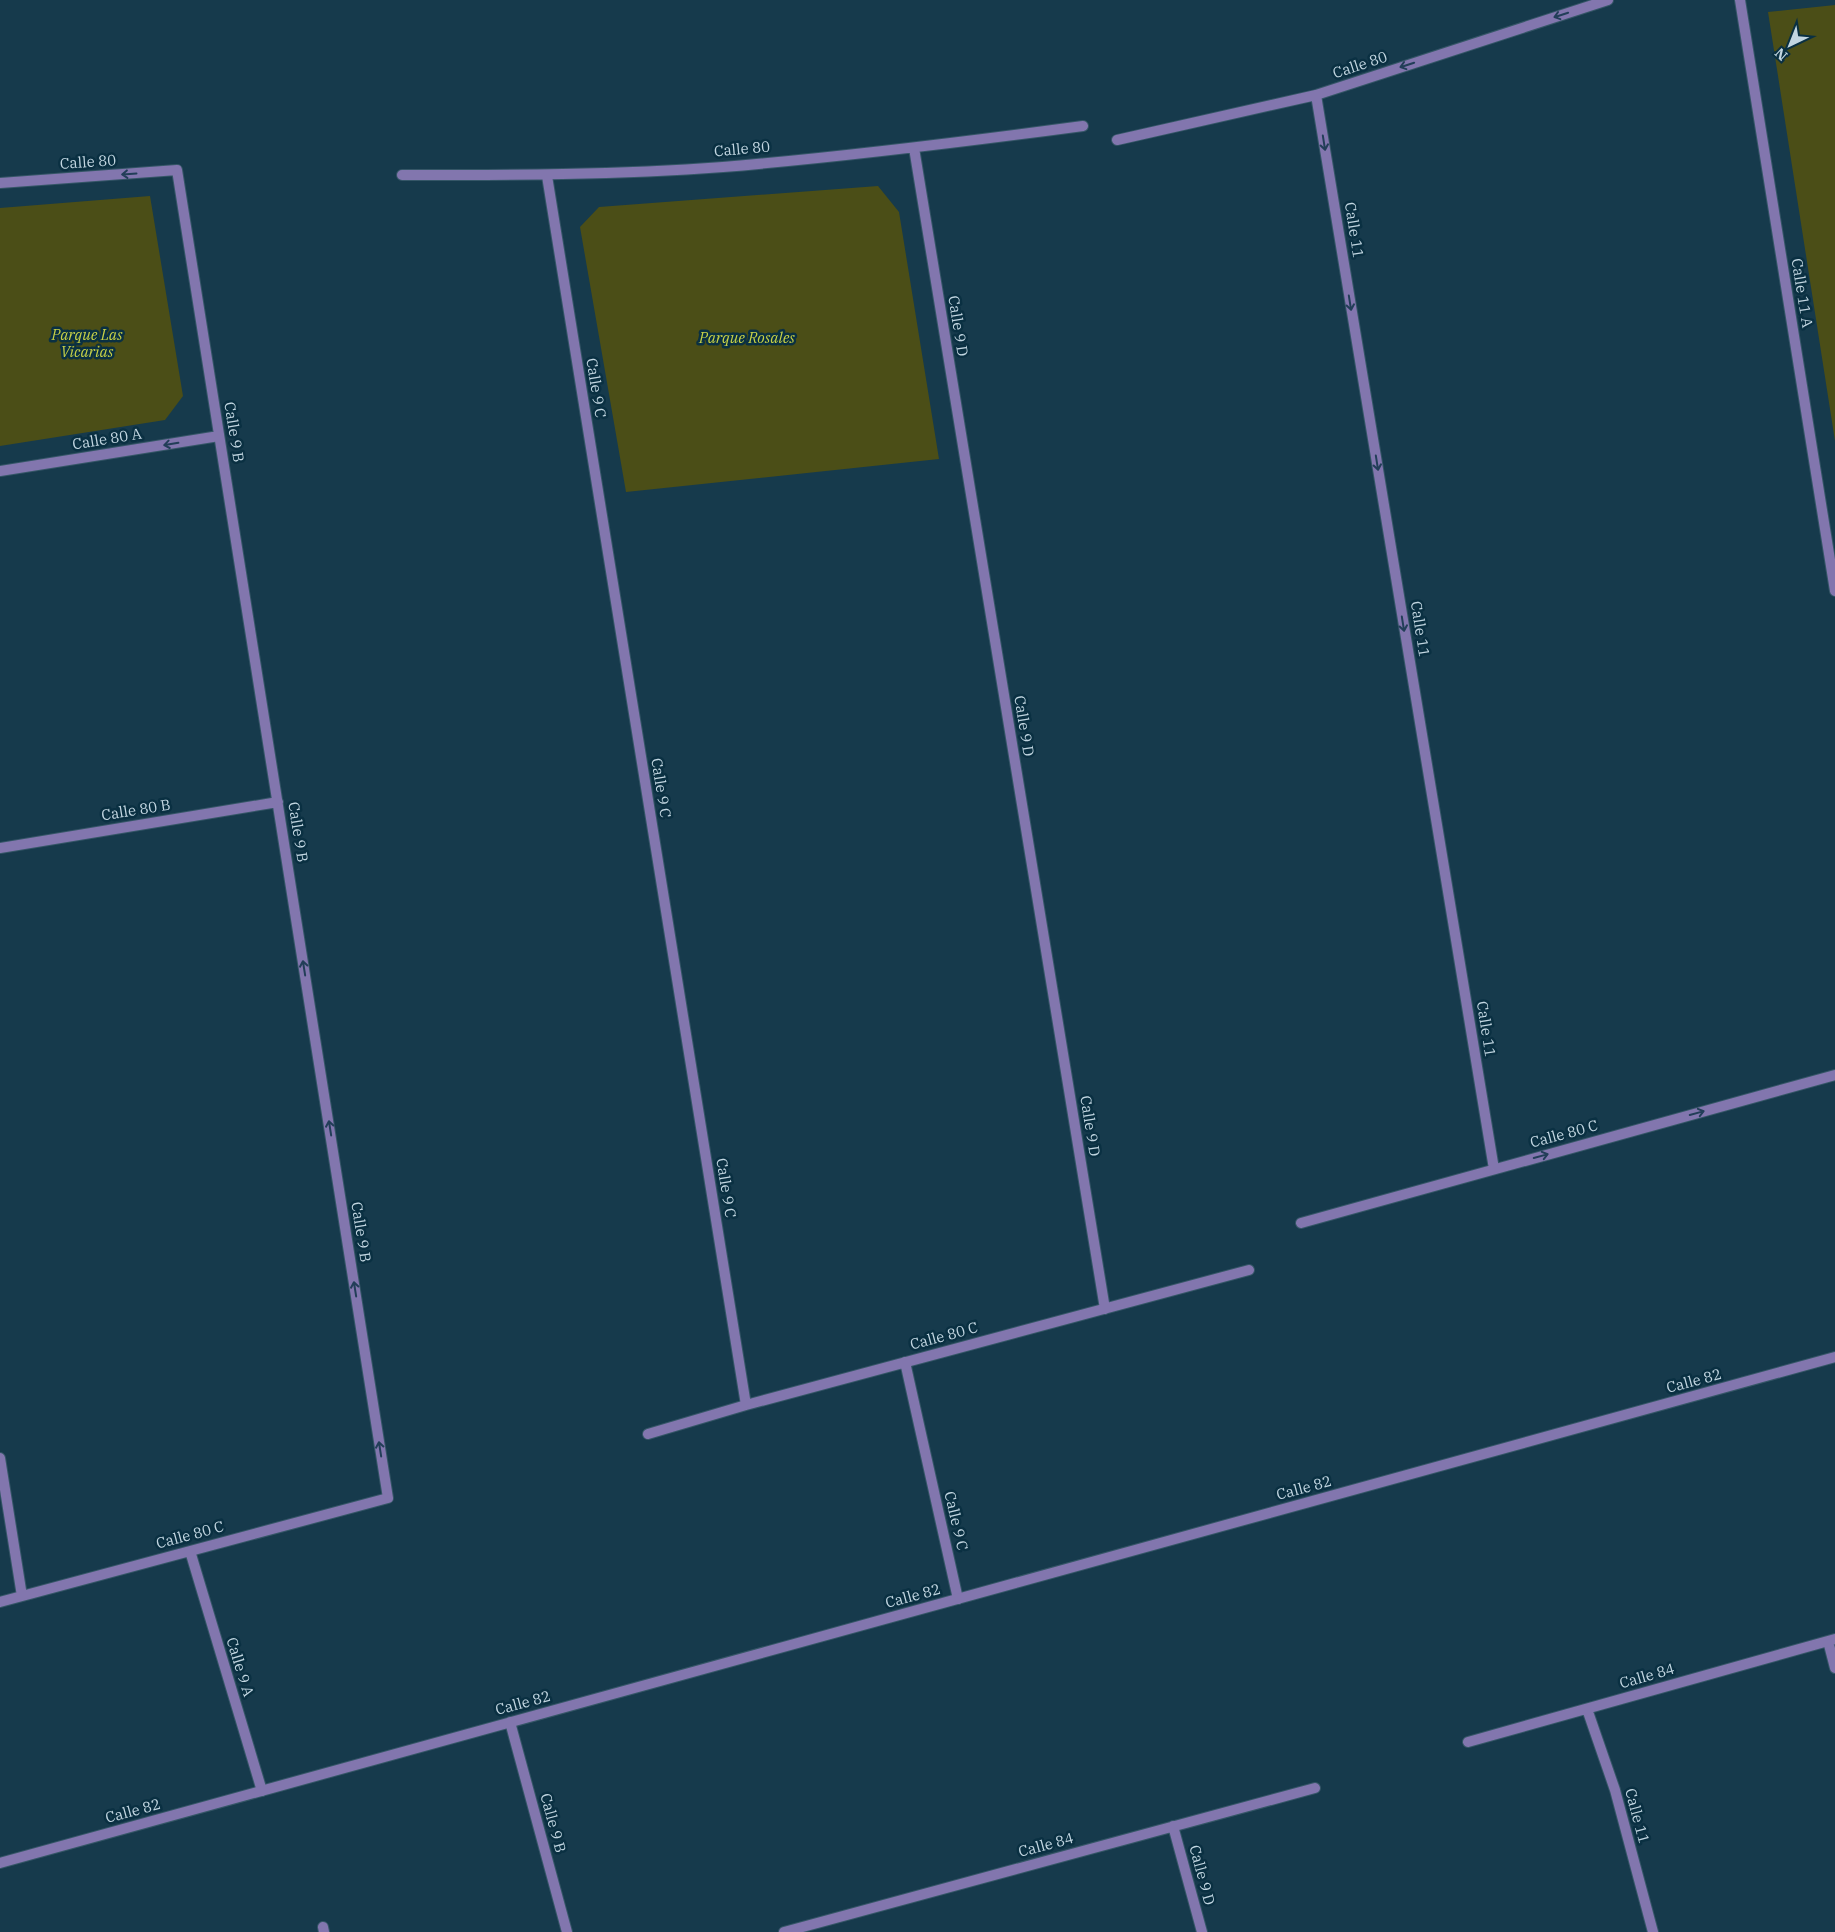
<svg xmlns="http://www.w3.org/2000/svg" width="1835" height="1932" font-family="'IBM Plex Serif',serif">
<style>
.green{fill:#4b4e17}
.lines{fill:none;stroke-linecap:round;stroke-linejoin:round}
.minor-casing{stroke:#355667;stroke-width:12}
.tertiary-casing{stroke:#355667;stroke-width:12}
.minor{stroke:#8276ae;stroke-width:10}
.tertiary{stroke:#8276ae;stroke-width:10}
.oneway{stroke:#223e58}
.labels{text-anchor:middle;stroke-width:5;stroke-linejoin:round;paint-order:stroke}
.street-label{font-size:15px;fill:#c2d6e1;stroke:#0a3042}
.park-label{font-size:15px;font-style:italic;fill:#c8d146;stroke:#0a3042}
</style>
<rect width="100%" height="100%" fill="#163a4c"/>
<!-- green -->
<path class="green" d="M1835,5V441L1768,12Z
M878,186L899,212L939,459L626,492L580,227L599,207Z
M150,196L183,396L165,420L0,446V208Z"/>
<g class="lines">
<!-- minor casing -->
<g class="minor-casing">
<path id="minor" d="M1740,0L1835,591
M1316,95L1494,1169
M1117,140L1316,95L1608,0
M914,148L1105,1309
M402,175C509,175 616,175 723,167C843,157 963,142 1083,126
M547,176L746,1405
M0,183L177,170L388,1498L0,1602
M0,471L219,436
M0,848L278,802
M1301,1223L1835,1075
M905,1362L958,1599
M648,1434L746,1405L1249,1270
M0,1458L22,1596
M190,1551L262,1791
M1828,1641L1835,1668
M1587,1709L1615,1790L1653,1932
M1468,1742L1835,1639
M1173,1826L1202,1932
M323,1927L324,1932
M784,1932L1315,1788"/>
</g>
<!-- tertiary casing -->
<g class="tertiary-casing">
<path id="tertiary" d="M510,1722L567,1932
M0,1863L1835,1357"/>
</g>
<!-- minor -->
<use href="#minor" class="minor"/>
<!-- tertiary -->
<use href="#tertiary" class="tertiary"/>
</g>
<!-- one-way arrows -->
<defs><path id="oneway-shaft" d="M-6 0H5M1.5-3L5.5 0L1.5 3" fill="none" stroke-width="1.6" stroke-linecap="round" stroke-linejoin="round" transform="scale(1.25)"/></defs>
<g class="oneway">
<use href="#oneway-shaft" transform="translate(1561 15) rotate(162)"/>
<use href="#oneway-shaft" transform="translate(1407 65) rotate(162)"/>
<use href="#oneway-shaft" transform="translate(1324 143) rotate(81)"/>
<use href="#oneway-shaft" transform="translate(129 174) rotate(176)"/>
<use href="#oneway-shaft" transform="translate(1350 303) rotate(81)"/>
<use href="#oneway-shaft" transform="translate(171 444) rotate(171)"/>
<use href="#oneway-shaft" transform="translate(1377 463) rotate(81)"/>
<use href="#oneway-shaft" transform="translate(1403 624) rotate(81)"/>
<use href="#oneway-shaft" transform="translate(304 968) rotate(-99)"/>
<use href="#oneway-shaft" transform="translate(1697 1113) rotate(-15)"/>
<use href="#oneway-shaft" transform="translate(330 1128) rotate(-99)"/>
<use href="#oneway-shaft" transform="translate(1541 1156) rotate(-15)"/>
<use href="#oneway-shaft" transform="translate(355 1289) rotate(-99)"/>
<use href="#oneway-shaft" transform="translate(380 1449) rotate(-99)"/>
</g>
<g class="labels">
<!-- street labels -->
<g class="street-label">
<text transform="translate(1360 65) rotate(-18)" y="5">Calle 80</text>
<text transform="translate(742 149) rotate(-5)" y="5">Calle 80</text>
<text transform="translate(88 162) rotate(-4)" y="5">Calle 80</text>
<text transform="translate(1354 230) rotate(81)" y="5">Calle 11</text>
<text transform="translate(1802 293) rotate(81)" y="5">Calle 11 A</text>
<text transform="translate(958 326) rotate(81)" y="5">Calle 9 D</text>
<text transform="translate(596 388) rotate(81)" y="5">Calle 9 C</text>
<text transform="translate(234 432) rotate(81)" y="5">Calle 9 B</text>
<text transform="translate(107 439) rotate(-9)" y="5">Calle 80 A</text>
<text transform="translate(1420 629) rotate(81)" y="5">Calle 11</text>
<text transform="translate(1024 726) rotate(81)" y="5">Calle 9 D</text>
<text transform="translate(661 788) rotate(81)" y="5">Calle 9 C</text>
<text transform="translate(136 810) rotate(-9)" y="5">Calle 80 B</text>
<text transform="translate(298 832) rotate(81)" y="5">Calle 9 B</text>
<text transform="translate(1486 1029) rotate(81)" y="5">Calle 11</text>
<text transform="translate(1090 1126) rotate(81)" y="5">Calle 9 D</text>
<text transform="translate(1564 1134) rotate(-15)" y="5">Calle 80 C</text>
<text transform="translate(726 1188) rotate(81)" y="5">Calle 9 C</text>
<text transform="translate(361 1232) rotate(81)" y="5">Calle 9 B</text>
<text transform="translate(944 1336) rotate(-15)" y="5">Calle 80 C</text>
<text transform="translate(1694 1381) rotate(-15)" y="5">Calle 82</text>
<text transform="translate(1304 1488) rotate(-15)" y="5">Calle 82</text>
<text transform="translate(956 1521) rotate(77)" y="5">Calle 9 C</text>
<text transform="translate(190 1535) rotate(-15)" y="5">Calle 80 C</text>
<text transform="translate(913 1596) rotate(-15)" y="5">Calle 82</text>
<text transform="translate(240 1667) rotate(73)" y="5">Calle 9 A</text>
<text transform="translate(1647 1676) rotate(-16)" y="5">Calle 84</text>
<text transform="translate(523 1703) rotate(-15)" y="5">Calle 82</text>
<text transform="translate(133 1811) rotate(-15)" y="5">Calle 82</text>
<text transform="translate(1637 1816) rotate(75)" y="5">Calle 11</text>
<text transform="translate(553 1823) rotate(75)" y="5">Calle 9 B</text>
<text transform="translate(1046 1845) rotate(-15)" y="5">Calle 84</text>
<text transform="translate(1202 1875) rotate(75)" y="5">Calle 9 D</text>
</g>
<!-- park labels -->
<g class="park-label">
<text x="87" y="340">Parque Las<tspan x="87" dy="17">Vicarias</tspan></text>
<text x="747" y="343">Parque Rosales</text>
</g>
</g>
<!-- north arrow -->
<g transform="translate(1790 45) rotate(223)" stroke="#0a3042" stroke-width="4" paint-order="stroke">
<path d="M0-4L9 19L0 12L-9 19Z" fill="#c2d6e1"/>
<text y="-8" font-size="14" font-weight="bold" text-anchor="middle" fill="#c2d6e1">N</text>
</g>
</svg>
